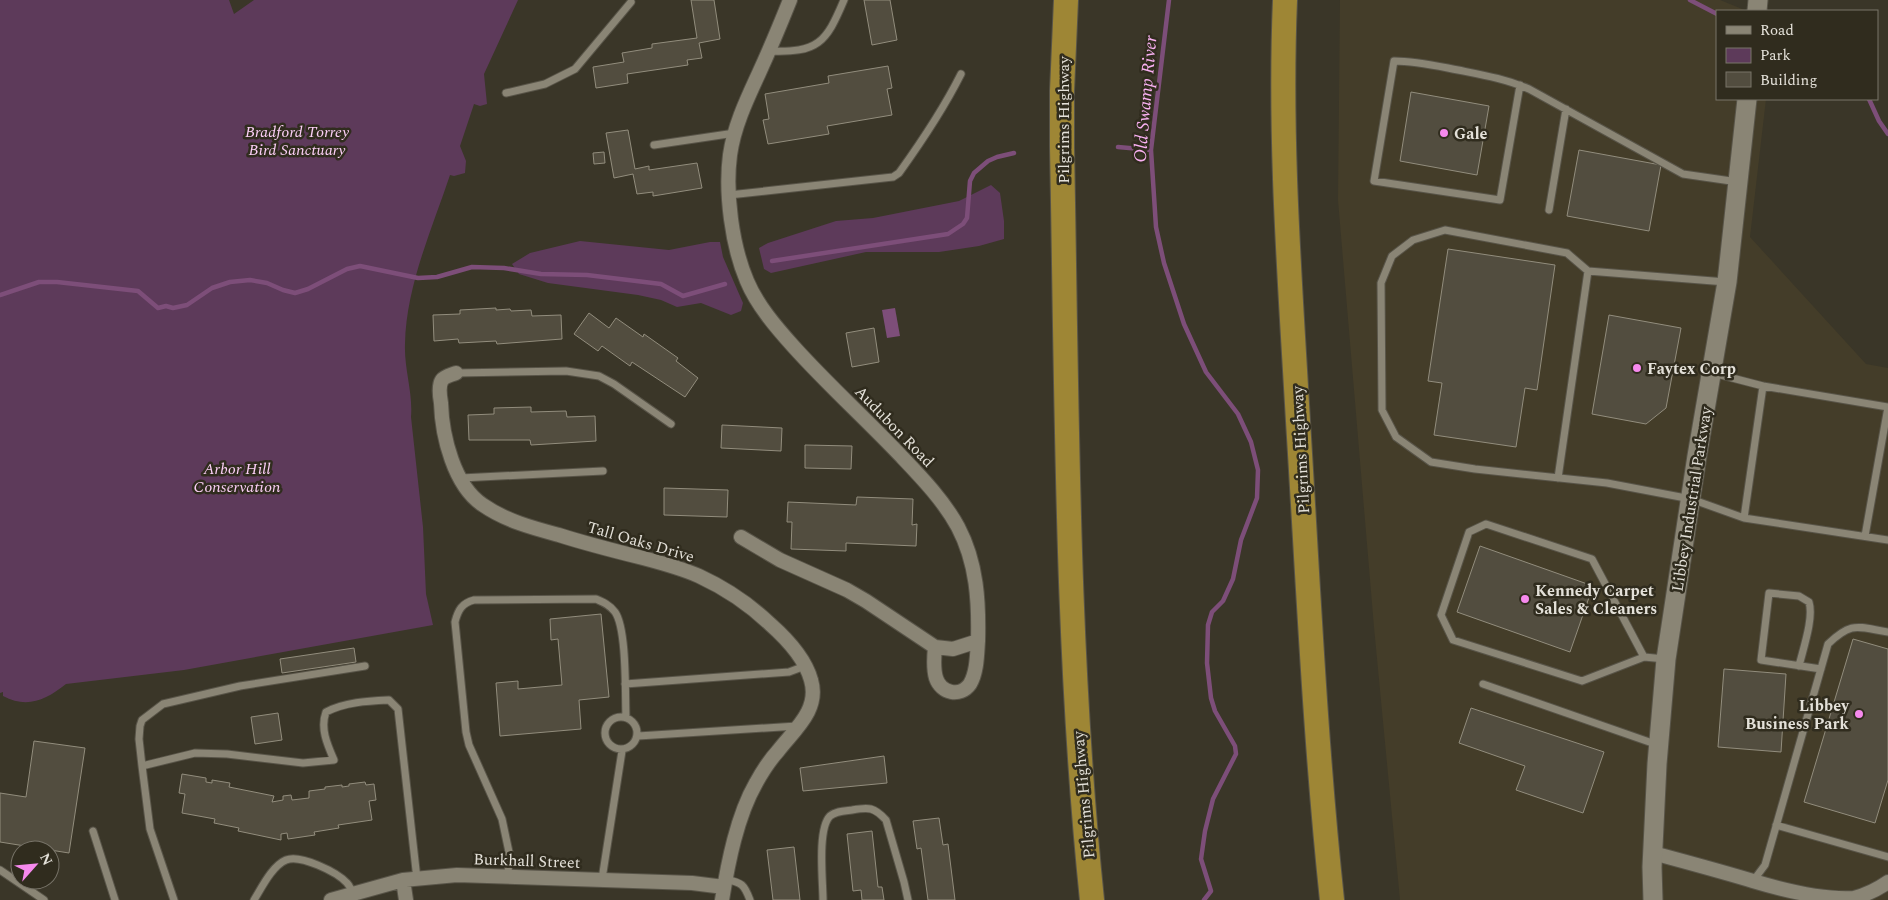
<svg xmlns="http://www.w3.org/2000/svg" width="1888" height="900" font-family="Spectral,serif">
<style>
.built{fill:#443d29}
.green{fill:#5d3a5a}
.water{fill:#7d4e79}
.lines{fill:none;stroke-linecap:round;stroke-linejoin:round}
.stream{stroke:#7d4e79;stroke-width:4.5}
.building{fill:#524d3f;stroke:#928d7d}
.lane-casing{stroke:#585448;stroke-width:9}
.street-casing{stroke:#585448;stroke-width:16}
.secondary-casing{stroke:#585448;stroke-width:21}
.highway-casing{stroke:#585448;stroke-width:26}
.lane{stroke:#8a8575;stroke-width:7}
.street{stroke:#8a8575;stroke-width:14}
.secondary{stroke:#8a8575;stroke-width:19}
.highway{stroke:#9e8635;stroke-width:24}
.poi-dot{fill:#f689ed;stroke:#302c1e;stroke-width:2}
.labels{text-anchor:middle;stroke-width:5;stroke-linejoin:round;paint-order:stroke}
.street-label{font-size:16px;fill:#e4e1d9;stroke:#302c1e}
.park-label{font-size:16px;font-style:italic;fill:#fccff7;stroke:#302c1e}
.poi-label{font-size:16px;font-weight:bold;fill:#e4e1d9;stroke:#302c1e;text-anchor:start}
.water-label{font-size:18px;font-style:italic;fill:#fab1f3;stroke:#302c1e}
</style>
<rect width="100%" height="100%" fill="#3a3628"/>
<!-- built -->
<path class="built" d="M1340,0H1720L1747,11H1717V99H1766L1750,237L1866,364L1888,368V900H1400L1374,627L1338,200Z"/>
<!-- green -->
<path class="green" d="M0,0H229L234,14L254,0H518L484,74L487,104L480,106L474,104L460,146L466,161L465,173L454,176L450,175C432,229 406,286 405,344C404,369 413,392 411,417L423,527L426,594L433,625L184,670L66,684C46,700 27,709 3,696V692L0,693Z
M991,185L1000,193L1004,221V239L979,246L939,252H866L771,273L764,269L759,248L768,243L836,221L873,218L959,201Z
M580,241L669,250L710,242H720L723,257L743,303L741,311L731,315L701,303L677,307L661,300L638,295L548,283L519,274L512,264L530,253Z"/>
<!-- water -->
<path class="water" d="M895,308L900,336L887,338L882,310Z"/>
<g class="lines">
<!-- stream -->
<path class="stream" d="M1169,0L1151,150L1156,227L1164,263L1184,324L1206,372L1238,414L1251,442L1258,470L1257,498L1241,540L1233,579L1223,601L1212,612L1208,625L1207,663L1211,698L1215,711L1235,746L1236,754L1213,799L1205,831L1201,859L1211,891L1204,900
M1690,0L1717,14
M1869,99L1879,121L1888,134
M1118,147L1151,150
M772,261L948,234L963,224L967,218L970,181L974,173L988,161L997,157L1014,153
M0,295L39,282H57L138,291L158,308L166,306L173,308L187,305L212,288L230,282L250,280L267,283L283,290L295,293L308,289L347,269L360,266L418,278L437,277L472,267L504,268L541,274L587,275L661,284L683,296L725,284"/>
</g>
<!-- building -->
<path class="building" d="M691,0H714L720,39L699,43L702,58L687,60L688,65L627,74L628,83L596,88L593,67L624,62L622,53L652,48V44L697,38Z
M864,0H890L897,40L872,45Z
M888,66L892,88L887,89L892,115L827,126L829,134L768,144L763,120L769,119L765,94L829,83L828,76Z
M1411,92L1489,106L1477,175L1400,161Z
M628,130L635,169L649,166V170L697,163L702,188L653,196V192L637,194L633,174L614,178L606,133Z
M1579,150L1661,165L1649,231L1567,216Z
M604,152L605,163L594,164L593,153Z
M1448,249L1555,265L1537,390L1525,388L1516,447L1434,435L1442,383L1428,381Z
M496,308V310L510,309L511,311L531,310L532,316L561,315L562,339L497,344L496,341L459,343L458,339L434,341L433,315L460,314V310Z
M589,313L609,328L616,318L643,337L644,334L678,358L676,361L698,378L685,397L632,362L630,366L602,346L598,351L574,334Z
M1609,315L1681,328L1666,408L1646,424L1592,414Z
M874,328L879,362L852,367L846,333Z
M531,407V412L566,411L567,417L595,416L596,441L531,445L530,440H469L468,415L494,414V408Z
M722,425L782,428L781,451L721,448Z
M805,445L852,446L851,469L805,468Z
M664,488L728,490L727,517L664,515Z
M857,497L913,499L912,525L917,524L916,546L846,543V551L791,549L792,522H787L788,502L856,505Z
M1480,546L1593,586L1570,652L1457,612Z
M601,614L609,697L579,700L581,729L500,736L496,683L518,681V689L562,685L558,639L551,640L550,619Z
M1853,639L1888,649V780L1875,823L1804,802Z
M354,648L356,662L282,673L280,659Z
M1724,669L1786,674L1781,752L1718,747Z
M1471,708L1604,752L1583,813L1516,790L1525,766L1459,743Z
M278,713L282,740L255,744L251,717Z
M34,741L85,748L69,853L0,842V793L26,797Z
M884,756L887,783L803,791L800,768Z
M182,774L206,778V782L212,783V780L230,783L229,787L274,796L272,802L283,800V796L291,795L292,800L309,798V791L325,789V787L342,785V787L349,786V784L365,782L366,785L374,784L376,800L369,801L372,820L338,825L339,828L314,832L315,835L288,839L287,833L281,834V840L238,831L239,828L214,823L215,819L182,813L185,794L179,793Z
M939,818L943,845L948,844L955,900H928L921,848L917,849L913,821Z
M872,831L878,887H882L884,900H862L861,890L853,891L847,834Z
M794,847L800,900H773L767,850Z"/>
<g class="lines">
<!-- lane casing -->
<g class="lane-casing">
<path id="lane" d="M769,51C818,53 826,43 844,0
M1520,85L1500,200L1374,181L1394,61C1416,61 1437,66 1458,70C1483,75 1506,79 1529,89L1683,174L1738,182
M506,93L545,84L575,69L631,2
M654,145L735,133
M729,195L893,177L899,173C922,141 943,110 961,74
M1549,210L1566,109
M456,373L566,371L599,376L614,384L671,424
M1713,373L1763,386L1744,518L1691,499L1607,483L1475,469L1431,462L1396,437L1382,410L1381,283L1392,256L1413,240L1445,230L1567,253L1588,271L1726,282
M1763,386L1888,407
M461,478L603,471
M1558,478L1588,271
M1744,518L1888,540
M1865,536L1888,407
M1644,657L1592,559L1486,524L1469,532L1441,615L1453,640L1582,681L1644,657L1665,659
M1799,666C1803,649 1814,618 1809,602L1799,596L1769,593L1761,660L1821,669
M625,684L789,672L805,666
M1483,684L1658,745
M605 733a16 16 0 1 1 32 0a16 16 0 1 1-32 0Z
M638,736L797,726
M142,766L139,739L140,726L142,720L163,704L240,686L365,666
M1776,825L1888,857
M93,831L115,900
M0,870L44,900
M508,876L509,852L502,819L469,745L466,732L455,622C458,610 462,603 474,600L596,599C603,602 610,605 615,612C627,629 625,694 626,717
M602,879L622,751
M726,879C742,883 744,884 750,900
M1753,881L1765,865L1828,644C1852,621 1857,627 1888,632
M174,900L150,829L142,766L195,753L227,754L303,763L334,760C327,744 320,728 326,712C345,702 368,701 389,700L398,709L417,879
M254,900C262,887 272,866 286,860C300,854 337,872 347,883C350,886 351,890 353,893
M823,900C823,882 817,829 830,816C836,811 844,811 852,810C869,807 874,807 886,820L904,882L908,900"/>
</g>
<!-- street casing -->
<g class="street-casing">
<path id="street" d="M456,373C451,375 445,376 442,380C438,386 440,397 441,403C442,436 454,486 483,505C506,521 533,528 559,535C587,544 615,551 643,558C662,563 681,568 699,576C725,588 749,604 770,624C787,639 805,658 811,680C820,710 794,730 778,751C769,761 762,772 756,783C737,816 728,863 722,900
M741,537L780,560L847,590L866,601L935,647L953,649L978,641C979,602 977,563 958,527C944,501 922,478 902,457C866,419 827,384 793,346C776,327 757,305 747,281C732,246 725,193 730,155C734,126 747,99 759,73C770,49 780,25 790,0
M935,647C934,657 933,668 936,678C941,693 960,698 970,684C977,672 977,655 978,641
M1653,853C1686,862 1720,871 1753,881C1783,890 1821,900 1854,898C1865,895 1878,889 1888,882
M403,880L406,900
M331,900L403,880L457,875L692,883L724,887"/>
</g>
<!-- secondary casing -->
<g class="secondary-casing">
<path id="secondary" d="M1757,11L1758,0
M1653,900L1652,867L1657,764L1666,659L1697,456L1727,282L1747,99"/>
</g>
<!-- highway casing -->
<g class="highway-casing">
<path id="highway" d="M1066,0L1062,91V147C1067,399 1066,650 1092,900
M1285,0C1279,141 1290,281 1298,421C1308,581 1315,741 1332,900"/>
</g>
<!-- lane -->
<use href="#lane" class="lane"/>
<!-- street -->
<use href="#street" class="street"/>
<!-- secondary -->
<use href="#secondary" class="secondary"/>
<!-- highway -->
<use href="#highway" class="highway"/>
</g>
<!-- markers -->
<g class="poi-dot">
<circle cx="1444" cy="133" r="5"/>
<circle cx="1637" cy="368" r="5"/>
<circle cx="1525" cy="599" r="5"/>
<circle cx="1859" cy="714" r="5"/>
</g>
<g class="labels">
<!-- street labels -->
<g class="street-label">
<text transform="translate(1063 120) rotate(-90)" y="6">Pilgrims Highway</text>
<text transform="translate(895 426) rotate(46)" y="6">Audubon Road</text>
<text transform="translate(1300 450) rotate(-93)" y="6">Pilgrims Highway</text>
<text transform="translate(1691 499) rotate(-81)" y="6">Libbey Industrial Parkway</text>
<text transform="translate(641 541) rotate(16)" y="6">Tall Oaks Drive</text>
<text transform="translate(1083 795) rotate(-95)" y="6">Pilgrims Highway</text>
<text transform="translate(527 860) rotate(2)" y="6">Burkhall Street</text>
</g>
<!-- park labels -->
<g class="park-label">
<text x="297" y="137">Bradford Torrey<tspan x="297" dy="18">Bird Sanctuary</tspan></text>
<text x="237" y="474">Arbor Hill<tspan x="237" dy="18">Conservation</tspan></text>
</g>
<!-- poi labels -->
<g class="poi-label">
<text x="1454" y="139">Gale</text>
<text x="1647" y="374">Faytex Corp</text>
<text x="1535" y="596">Kennedy Carpet<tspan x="1535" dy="18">Sales &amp; Cleaners</tspan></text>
<text x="1849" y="711" text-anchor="end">Libbey<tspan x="1849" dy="18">Business Park</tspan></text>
</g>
<!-- water labels -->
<g class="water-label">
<text transform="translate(1145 99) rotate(-85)" y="6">Old Swamp River</text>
</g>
</g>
<!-- legend -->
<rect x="1716" y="10" width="162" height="90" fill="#302c1e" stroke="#787469"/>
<rect x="1726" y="26" width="25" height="8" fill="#8a8575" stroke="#787469"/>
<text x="1760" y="35" font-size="15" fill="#e4e1d9">Road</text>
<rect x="1726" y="48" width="25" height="15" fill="#5d3a5a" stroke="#787469"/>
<text x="1760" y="60" font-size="15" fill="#e4e1d9">Park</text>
<rect x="1726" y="72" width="25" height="15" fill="#524d3f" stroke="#787469"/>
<text x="1760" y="85" font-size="15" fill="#e4e1d9">Building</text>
<!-- north arrow -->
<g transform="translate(35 865) rotate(63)"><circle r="24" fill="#302c1e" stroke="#787469"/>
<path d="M0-4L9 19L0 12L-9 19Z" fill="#f689ed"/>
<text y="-8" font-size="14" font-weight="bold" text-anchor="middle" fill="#e4e1d9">N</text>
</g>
</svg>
